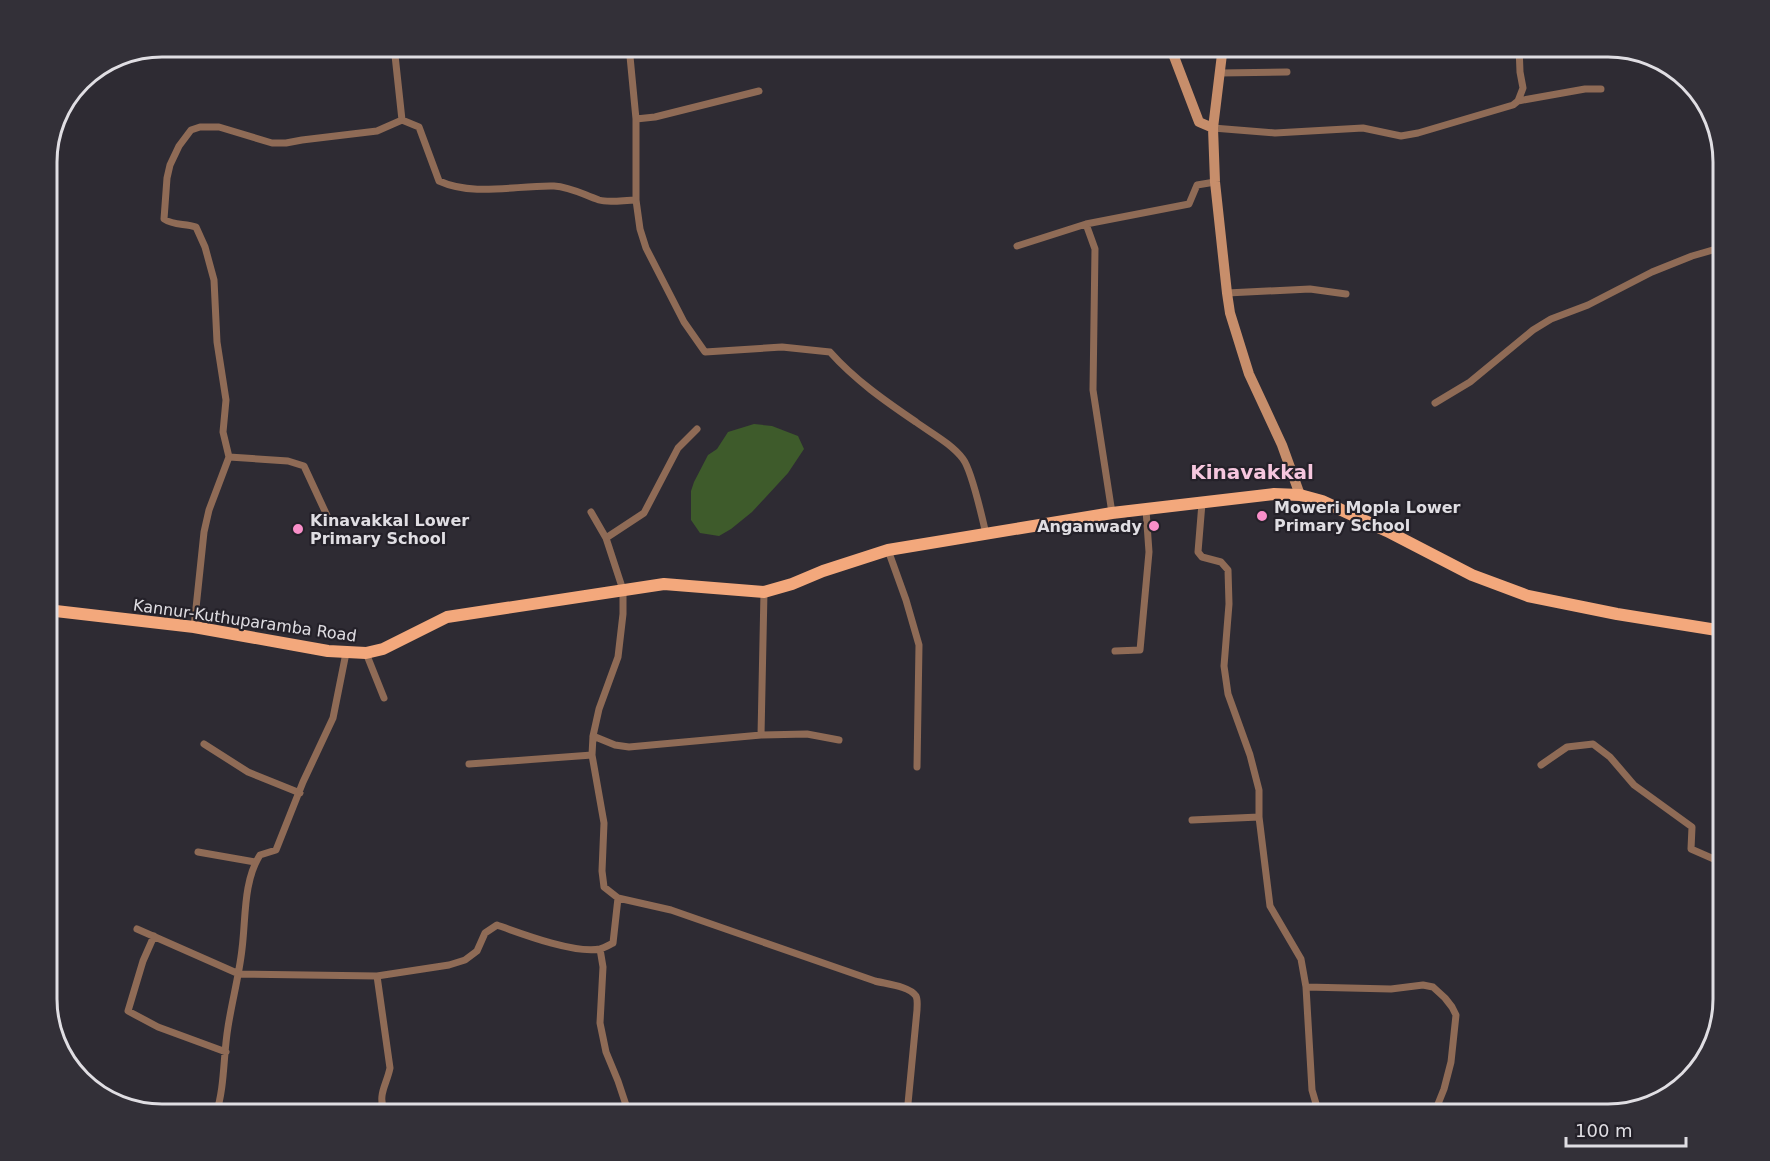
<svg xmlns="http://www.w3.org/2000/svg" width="1770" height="1161" font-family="'DejaVu Sans',sans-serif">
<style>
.green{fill:#3e5b2b}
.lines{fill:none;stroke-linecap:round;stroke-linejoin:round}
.street{stroke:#8f6b56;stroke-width:7}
.secondary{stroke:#c78e6b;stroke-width:10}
.primary{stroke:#f3a87c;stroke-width:12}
.poi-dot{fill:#f98fc9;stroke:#242129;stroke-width:2}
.labels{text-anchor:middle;stroke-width:4.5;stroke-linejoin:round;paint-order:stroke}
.poi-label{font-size:16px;font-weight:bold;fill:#e0dee3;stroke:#242129;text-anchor:start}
.street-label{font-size:16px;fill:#e0dee3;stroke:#242129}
.quarter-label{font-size:20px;font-weight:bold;fill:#f6c7de;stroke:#242129}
.rim{fill:none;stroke:#e0dee3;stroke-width:3}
</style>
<rect width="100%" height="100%" fill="#2e2b33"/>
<!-- green -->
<path class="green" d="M754,424L772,426L798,436L804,449L788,473L752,512L731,529L719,536L700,533L691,520V491L694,482L708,455L717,449L728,432Z"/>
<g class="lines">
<!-- street -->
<path class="street" d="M394,46L402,120L419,127L439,181C474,197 517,185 554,186C571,187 584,195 599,200C609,203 624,200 636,200L640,229L646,248L684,322L705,352L782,347L830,352C855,380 885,401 916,422C931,433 952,444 963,459C972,471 982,517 986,534
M629,46L636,119V200
M1220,73L1287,72
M1518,101L1585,89H1601
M636,119L655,117L759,91
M1213,128L1275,133L1363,128L1401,136L1418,133L1513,105L1518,101L1523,88L1520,72L1519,46
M1017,246L1086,224
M1227,293L1310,289L1346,294
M1435,403L1470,382L1533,330L1551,319L1588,305L1652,272L1692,256L1723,247
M229,457L288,461L304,466L330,522
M1202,503L1198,552L1202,557L1221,562L1228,570L1229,604L1224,666L1228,694L1250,755L1259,790V817L1270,906L1301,959L1306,987L1312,1090L1319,1114
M591,512L606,538L623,590V614L618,657L599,709L593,736L592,755L604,823L602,871L604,887L618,898L671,910L875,981C886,984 909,986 916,996C918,1000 917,1006 917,1010L907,1114
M1112,513L1093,390L1095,249L1086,224L1189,204L1197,185L1215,182
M606,538L644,513L678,448L697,429
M888,550L906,600L919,645L917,767
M194,627L204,532L209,510L229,457L223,432L226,400L217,342L214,280L205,247L196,227C185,223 174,226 164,219L167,178L170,165L179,146L191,130L200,127H219L272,143H286L302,140L377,131L402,120
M1115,651L1140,650L1149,552L1146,510
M366,653L384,698
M761,735L807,734L839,740
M593,736L615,745L629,747L761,735L764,592
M204,744L248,772L300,793
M469,764L592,755
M1541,765L1567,747L1593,744L1610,757L1634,785L1692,827L1691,849L1723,863
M1192,820L1259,817
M198,852L255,862
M137,929L239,974L377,976
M154,936L143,961L128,1011L158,1027L226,1052
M600,949L603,967L600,1023L606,1052L618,1081L629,1114
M1306,987L1391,989L1423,985L1433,987L1445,998L1452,1007L1456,1015L1451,1062L1444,1089L1434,1114
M216,1114C225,1086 223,1057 228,1027C232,1001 239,976 242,949C246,918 243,882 260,855L276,850L303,782L333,718L346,653
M385,1114C377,1094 386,1087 390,1068L377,976L449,965L465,960L477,951L485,933L497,925C522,934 575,954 600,949C604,948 609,945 613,943L618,898"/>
<!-- secondary -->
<path class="secondary" d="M1170,46L1199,122L1213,128
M1223,46L1213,128L1215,182L1227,293L1230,313L1249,374L1282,445L1300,495"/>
<!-- primary -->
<path class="primary" d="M47,610L194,627L328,651L366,653L383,649L447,617L664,584L764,592L792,584L823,571L888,550L1112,513L1274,494L1300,495L1322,501L1387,531L1472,575L1528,596L1617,614L1723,631"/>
</g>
<!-- markers -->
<g class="poi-dot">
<circle cx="1262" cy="516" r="6"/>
<circle cx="1154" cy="526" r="6"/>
<circle cx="298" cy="529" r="6"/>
</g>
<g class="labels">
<!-- poi labels -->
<g class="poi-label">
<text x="1274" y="513">Moweri Mopla Lower<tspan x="1274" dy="18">Primary School</tspan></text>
<text x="310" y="526">Kinavakkal Lower<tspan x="310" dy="18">Primary School</tspan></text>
<text x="1142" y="532" text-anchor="end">Anganwady</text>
</g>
<!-- street labels -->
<g class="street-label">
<text transform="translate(245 620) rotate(8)" y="6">Kannur-Kuthuparamba Road</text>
</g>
<!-- quarter labels -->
<g class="quarter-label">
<text x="1252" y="479">Kinavakkal</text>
</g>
</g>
<!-- crop -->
<path d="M0 0H1770V1161H0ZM162 57H1608A105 105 0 0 1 1713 162V999A105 105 0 0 1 1608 1104H162A105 105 0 0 1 57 999V162A105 105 0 0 1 162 57Z" fill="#333038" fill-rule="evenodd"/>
<path class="rim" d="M162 57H1608A105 105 0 0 1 1713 162V999A105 105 0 0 1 1608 1104H162A105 105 0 0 1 57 999V162A105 105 0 0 1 162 57Z"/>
<!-- scale -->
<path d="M1566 1137v9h120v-9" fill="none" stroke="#e0dee3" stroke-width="3"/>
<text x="1575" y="1137" font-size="18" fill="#e0dee3" stroke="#242129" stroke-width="4.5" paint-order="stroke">100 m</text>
</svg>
